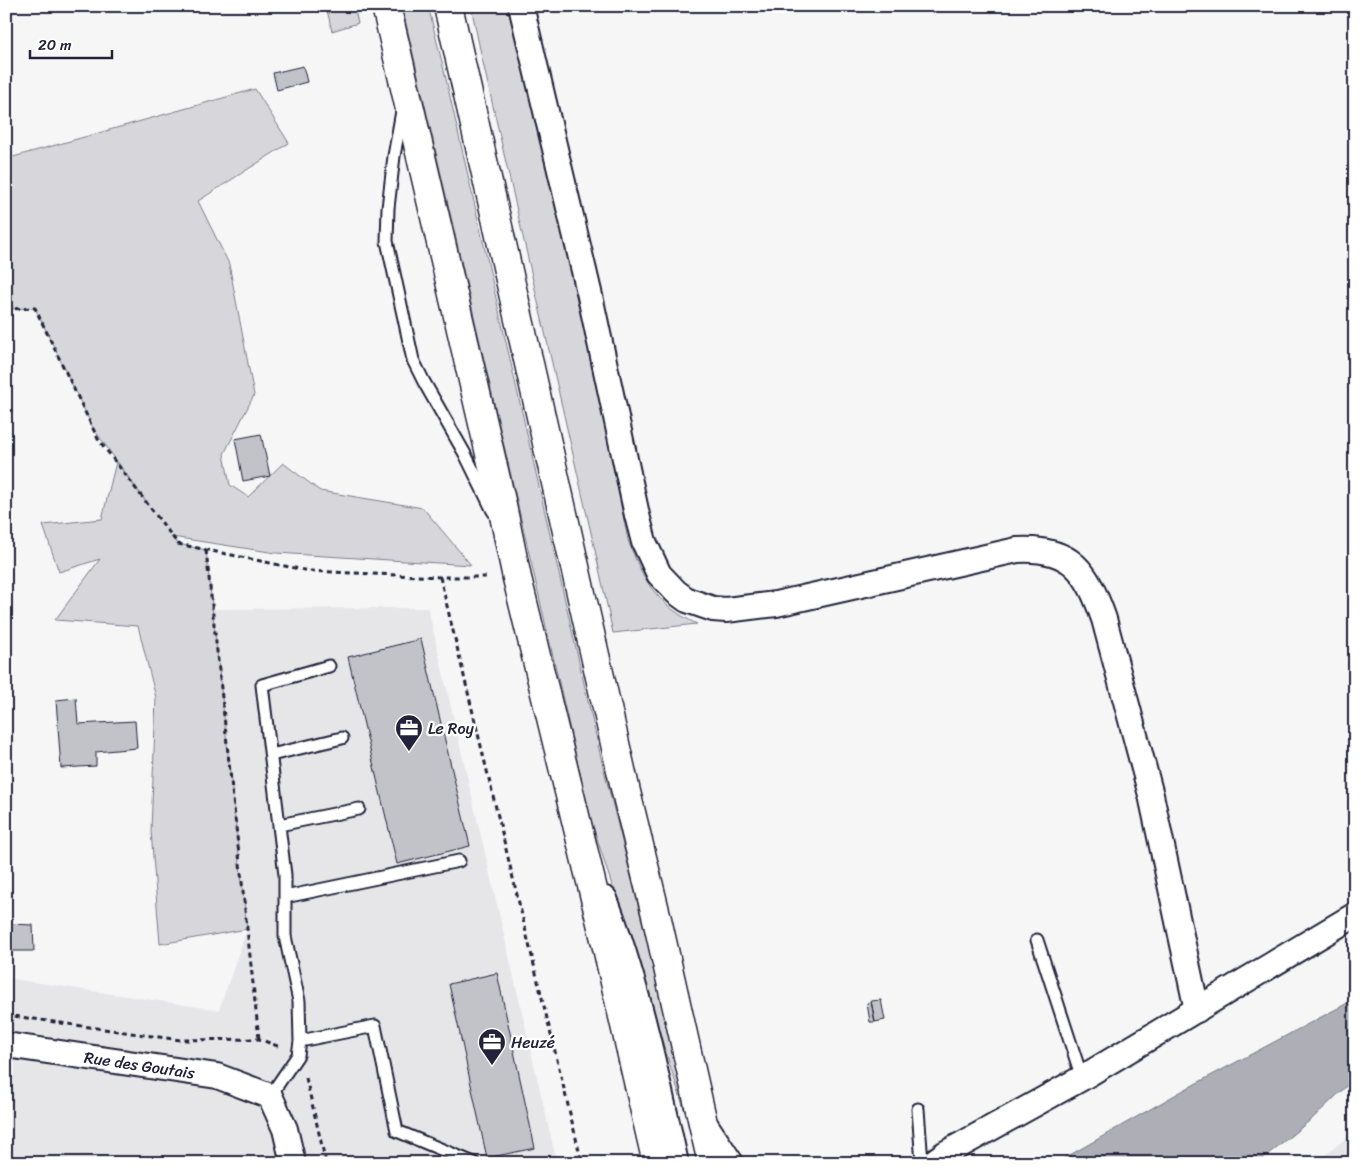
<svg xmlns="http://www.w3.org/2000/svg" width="1361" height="1169" font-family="Sriracha,sans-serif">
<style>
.built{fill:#e6e6e9}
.green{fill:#d7d7db;stroke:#7c7c8b}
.water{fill:#aeaeb7;stroke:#767685}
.building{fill:#c2c2c9;stroke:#22223b}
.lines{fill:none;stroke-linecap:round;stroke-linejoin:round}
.service-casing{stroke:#22223b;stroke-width:15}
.minor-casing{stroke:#22223b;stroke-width:28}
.primary-casing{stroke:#22223b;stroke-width:31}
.path{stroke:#22223b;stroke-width:3;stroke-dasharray:5 4;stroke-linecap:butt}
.service{stroke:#fff;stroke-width:11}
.minor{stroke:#fff;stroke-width:24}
.primary{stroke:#fff;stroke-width:28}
.labels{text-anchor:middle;stroke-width:4.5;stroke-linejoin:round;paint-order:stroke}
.poi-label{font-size:16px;fill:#22223b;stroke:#fff;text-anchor:start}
.street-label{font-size:16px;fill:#22223b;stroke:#fff}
</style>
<rect width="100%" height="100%" fill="#f6f6f7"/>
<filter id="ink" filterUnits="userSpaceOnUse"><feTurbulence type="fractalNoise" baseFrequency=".02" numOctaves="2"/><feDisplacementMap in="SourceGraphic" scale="10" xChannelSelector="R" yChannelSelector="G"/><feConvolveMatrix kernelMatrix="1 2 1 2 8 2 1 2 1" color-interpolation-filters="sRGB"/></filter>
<g filter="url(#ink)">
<!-- built -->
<path class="built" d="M428,608L557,1163H6V978L219,1010L247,929L212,609Z
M1355,1131V1163H1315Z"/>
<!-- green -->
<path class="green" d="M326,6H354L358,23L332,31Z
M402,6H428L443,66L601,758L655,972L686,1115L591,820Z
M471,6H509L589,345L628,540C643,581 657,605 697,624L613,633L595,550L481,54Z
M255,89L289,143L198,201L229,264L254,395L224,454L230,485L248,497L283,463L320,491L423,508L471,565L276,553L172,537L178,544L206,550L247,929L160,944L151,831L156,698L138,626L55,620L100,559L59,572L43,525L102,519L116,462L147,503L93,428L35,308L6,309V159Z"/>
<!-- water -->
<path class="water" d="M1355,999V1078L1313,1118L1257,1163H1056L1182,1091Z"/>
<!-- building -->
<path class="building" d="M303,66L307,82L277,90L273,73Z
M261,434L270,476L243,481L235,439Z
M421,639L470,846L397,864L348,657Z
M76,698L78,724L135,721L137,748L96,752V766L61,768L56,700Z
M6,920H12L11,924L33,925L34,951H6Z
M497,973L535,1148L487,1158L449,984Z
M881,1000L885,1020L875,1022L871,1001Z
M871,1001L875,1022H870L867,1003Z"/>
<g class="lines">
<!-- service casing -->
<g class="service-casing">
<path id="service" d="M402,111L394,156L388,208L387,241L413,360L424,382L465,454L493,511
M271,755L342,738
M279,825L359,809
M285,897L459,861
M1037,940L1082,1078
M300,1041L299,1001L285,936V875L262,685L329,666
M270,1096L298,1055L300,1041L375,1026L397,1131L474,1163
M918,1109L922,1163"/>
</g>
<!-- minor casing -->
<g class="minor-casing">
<g id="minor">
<path d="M521,6L590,296L637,515L644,542L659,574L676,592L687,600L713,609L726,610L776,604L1017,550C1072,547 1087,571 1104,619L1151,795L1197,1010"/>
<path d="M605,899C638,984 656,1074 676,1163"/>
<path id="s1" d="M6,1045L217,1076L270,1096L285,1129L293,1163"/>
<path d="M707,1127L731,1163"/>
<path d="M932,1163L946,1153L1082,1078L1355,915"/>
</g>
</g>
<!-- primary casing -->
<g class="primary-casing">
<path id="primary" d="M386,6L501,501L517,578L605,939L657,1163
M448,6L626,792L657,919L712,1163"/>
</g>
<!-- path -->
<path class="path" d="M6,309L35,308L98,439L178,544L309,571L440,577H489
M206,550L259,1039
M440,577L582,1163
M6,1015L180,1040L259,1039L280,1047
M306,1078L326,1163"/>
<!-- service -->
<use href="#service" class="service"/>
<!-- minor -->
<use href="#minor" class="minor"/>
<!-- primary -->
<use href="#primary" class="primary"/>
</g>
</g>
<!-- icons -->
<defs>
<g id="office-pin" transform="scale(1.4375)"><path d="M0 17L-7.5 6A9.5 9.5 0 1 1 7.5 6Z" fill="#22223b" stroke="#fff"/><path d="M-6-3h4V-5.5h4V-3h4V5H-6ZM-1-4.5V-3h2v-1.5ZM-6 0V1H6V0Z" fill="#fff"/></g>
</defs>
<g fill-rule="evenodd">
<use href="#office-pin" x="409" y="728"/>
<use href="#office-pin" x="492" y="1042"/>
</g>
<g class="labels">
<!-- poi labels -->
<g class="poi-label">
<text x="428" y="734">Le Roy</text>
<text x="511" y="1048">Heuzé</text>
</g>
<!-- street labels -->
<g class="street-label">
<text dy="6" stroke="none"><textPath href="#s1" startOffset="135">Rue des Goutais</textPath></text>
</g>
</g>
<!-- margin -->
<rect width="1361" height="1169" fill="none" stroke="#fff" stroke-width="25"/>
<rect x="12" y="12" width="1336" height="1144" fill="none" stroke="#22223b" stroke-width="2" filter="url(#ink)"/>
<!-- scale -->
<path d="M30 50v8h82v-8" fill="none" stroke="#22223b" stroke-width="2.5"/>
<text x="38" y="50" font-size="15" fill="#22223b" stroke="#ffffff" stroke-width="4" paint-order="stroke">20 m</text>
</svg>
